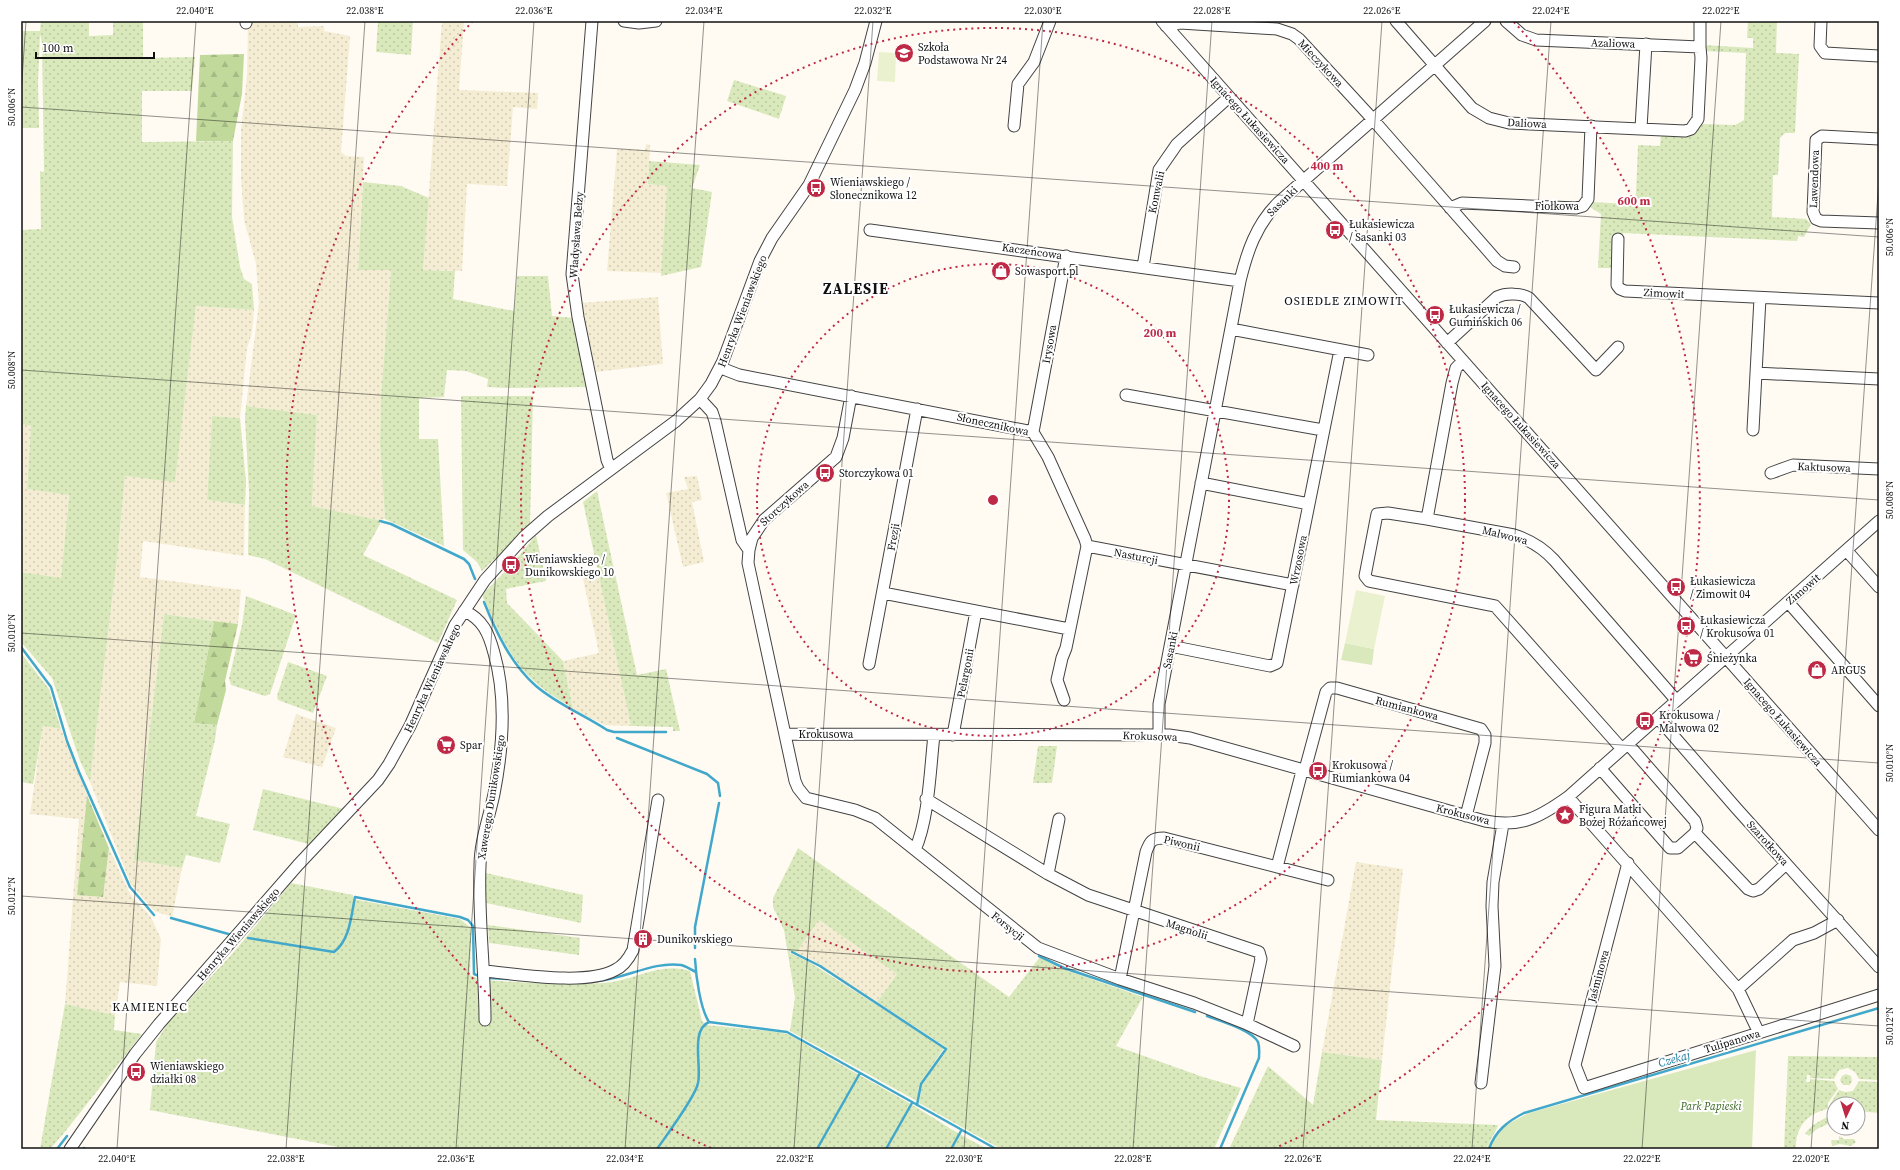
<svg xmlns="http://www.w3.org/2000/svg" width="1900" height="1170" font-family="'Source Serif 4',serif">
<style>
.farmland{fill:url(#farmland-dots)}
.grass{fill:url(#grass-dots)}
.forest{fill:url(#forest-firs)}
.park{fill:#dae9bc}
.pitch{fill:#eaf1ce}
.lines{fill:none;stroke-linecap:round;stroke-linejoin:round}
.stream{stroke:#41a8cb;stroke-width:2.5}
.minor-casing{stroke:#434343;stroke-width:13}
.minor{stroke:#fff;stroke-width:11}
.ticks{fill:none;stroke:#101010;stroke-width:1;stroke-opacity:0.45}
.ring{fill:none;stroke:#be2946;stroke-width:2;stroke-dasharray:2 4}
.labels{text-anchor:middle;stroke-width:4;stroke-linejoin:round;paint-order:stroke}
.street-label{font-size:11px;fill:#101010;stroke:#fff}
.poi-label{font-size:11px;fill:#101010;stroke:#fff;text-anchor:start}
.park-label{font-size:11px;font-style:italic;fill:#396720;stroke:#fff}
.neighbourhood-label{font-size:12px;letter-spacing:1px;fill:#101010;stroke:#fff}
.water-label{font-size:12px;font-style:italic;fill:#1a79a0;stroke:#fff}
.district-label{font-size:15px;font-weight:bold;letter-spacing:1px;fill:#101010;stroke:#fff}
.centre{fill:#be2946;stroke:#fff;stroke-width:2}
.ring-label{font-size:12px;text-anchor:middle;font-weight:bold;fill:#be2946;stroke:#fff;stroke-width:4;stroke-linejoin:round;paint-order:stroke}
.neatline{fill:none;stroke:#101010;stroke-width:1.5}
.ticks-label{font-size:10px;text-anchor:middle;fill:#101010}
</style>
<defs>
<pattern id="farmland-dots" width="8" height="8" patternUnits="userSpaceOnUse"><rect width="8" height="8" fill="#f5edd3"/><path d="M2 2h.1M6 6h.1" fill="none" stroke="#d1cab4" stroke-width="1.8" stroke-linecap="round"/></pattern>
<pattern id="grass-dots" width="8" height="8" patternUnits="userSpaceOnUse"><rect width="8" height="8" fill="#dae9bc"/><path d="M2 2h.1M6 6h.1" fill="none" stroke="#bac7a1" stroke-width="1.8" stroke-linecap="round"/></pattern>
<pattern id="forest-firs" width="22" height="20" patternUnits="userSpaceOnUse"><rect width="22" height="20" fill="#c1da9c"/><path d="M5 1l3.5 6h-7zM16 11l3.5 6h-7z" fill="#a5ba85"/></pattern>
</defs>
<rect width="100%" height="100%" fill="#fffbf3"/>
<!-- farmland -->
<path class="farmland" d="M248,21H298V27L324,26V31L350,36L341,152L346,156L364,157L358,269L391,270L381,396L380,444L385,519L379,520L312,506L317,415L246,406L259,303L256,264L244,220L241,178V130L247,76Z
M442,21H464L459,90L538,93L537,109L513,107L507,186L467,184L462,271L423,270Z
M646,144L650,145L648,184L667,186L662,273L607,271L617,149L645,150Z
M658,297L663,364L596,372L581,303Z
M196,306L254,310L252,333L247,348L240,418L212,416L207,500L245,505L244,556L143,541L140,577L241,590L238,624L164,614L134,860L182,868L172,917L154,911L131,884L90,782L118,551L125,476L175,481Z
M21,424L31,426L27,489L69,494L61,579L21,572L23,523L21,522Z
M697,476L702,500L692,502L704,562L683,567L666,493L688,489L684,477Z
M598,571L631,726L604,725L573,709L563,661L599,653L582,574Z
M296,714L336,728L322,767L283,757Z
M43,726L61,729L87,795L77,895L103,897L109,848L130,894L151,917L161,939L157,986L120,982L115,1015L65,1004L79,819L30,814Z
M1356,862L1403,869L1382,1060L1322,1052Z
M819,920L897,974L877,1002L812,960L796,953Z"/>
<!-- grass -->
<path class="grass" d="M41,21H89V36L113,35V21H143V58L195,57L192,91H142V142L233,141L232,217L240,267L244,279L252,284L254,310L196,306L175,482L125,476L118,551L90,782L80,761L52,678L21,642V572L61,578L69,495L27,489L31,426L21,424V230L41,229L40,171L44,172L42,43L40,34L38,83L39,128H21V31H40Z
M378,21H413L411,55L376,52Z
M1748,21H1777L1776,53L1799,54L1795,133H1785L1780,138L1778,175H1773L1772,217L1806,219L1811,224L1804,237L1798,236L1797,241L1623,233L1614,268H1598L1601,214L1590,207L1591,202L1628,204L1636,194L1638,145L1660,146L1661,134L1691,135L1703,124L1735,125L1744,120L1746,53L1703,51V45L1753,48V38H1747Z
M734,80L786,96L779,119L727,101Z
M649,161L700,165L692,188L712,192L701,267L661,276L667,186L648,184Z
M363,182L401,186L429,198L423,270L455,271L453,299L514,311L517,276H548L552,316L575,318L590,387L507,388L487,387L488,379L466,371L447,370L444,397L419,398V439H438L444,546L385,519L380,444L381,396L391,270H358Z
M461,396H533L530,526L482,571L477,562L463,550Z
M246,406L317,415L312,506L379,520L380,524L363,555L457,600L438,643L265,559L248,555L249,492L245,418Z
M212,416L240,418L246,482L245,505L207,500Z
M597,491L637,675L666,669L680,731H673V727L631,726L583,502Z
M536,535L546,581L506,589L507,603L563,661L573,709C561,700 546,693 535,682C509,660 496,625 482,595L514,562Z
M246,596L296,615L270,694L265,696L231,685L229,678L242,625Z
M164,614L214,621L194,723L217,725L215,740L196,816L230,824L220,863L186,855L182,868L134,860Z
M21,653L49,689L61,729L43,726L33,784L21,782Z
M288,662L327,676L313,713L278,700L277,696Z
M1038,746H1057L1052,783H1033Z
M263,789L344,809L309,844L253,830Z
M798,848L1009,997L1040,957L1057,967L1143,997L1116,1046L1203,1077L1241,1088L1214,1149H1001L919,1103L922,1085L946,1050V1047L877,1002L897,974L819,920L796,953L790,951V953L809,962L944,1048L919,1085L917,1101L790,1031L795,997L784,930L773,907V898Z
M486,873L583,895L581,923L486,903Z
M291,883L353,895V899L460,919L471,928L470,975L481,980C522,982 562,986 604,983C633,981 661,961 690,971L702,1021L706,1025L779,1032L790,1035C831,1060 873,1082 914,1106C939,1121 962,1137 988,1149H348L150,1110L156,1042L168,1023L233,953Z
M488,925L580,938L579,955L489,943Z
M65,1004L115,1015L114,1030L142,1034L64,1133L50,1149H40Z
M1322,1052L1382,1060L1376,1120L1498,1125L1497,1128L1486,1149H1229L1268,1066L1313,1105Z
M1788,1056L1879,1057V1080L1859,1079L1855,1072L1848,1068L1839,1070L1834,1079L1810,1078V1075H1807L1806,1082H1810V1079L1834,1081L1838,1089L1828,1103V1109C1807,1113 1795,1128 1796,1149H1784Z
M1846,1074L1851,1076L1852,1081L1850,1085H1843L1840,1080L1842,1076Z
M1859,1081L1879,1082V1113L1858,1111V1104H1834V1109H1829L1830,1104L1839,1090L1845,1092L1853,1091Z
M1827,1117L1828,1124L1817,1129L1809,1136L1805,1133L1813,1125Z
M1839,1136L1844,1139H1854L1856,1142L1851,1146L1840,1144L1832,1146L1831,1141L1832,1140H1839Z"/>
<!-- forest -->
<path class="forest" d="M244,54L242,94L233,141H196L200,55Z
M214,621L238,624L225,681L226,690L217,725L194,723Z
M87,795L109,848L103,897L77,895Z"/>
<!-- park -->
<path class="park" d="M1345,643L1374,649L1372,665L1341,660Z
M1756,1050L1752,1149H1487L1488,1145L1506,1125L1529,1113Z"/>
<!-- pitch -->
<path class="pitch" d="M879,52L896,53L895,82L877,81Z
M1356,590L1385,596L1374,649L1345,643Z"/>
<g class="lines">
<!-- stream -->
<path class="stream" d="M380,521L391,524L464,559L469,564L475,579
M484,602C496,632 511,664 536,686C557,704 584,715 607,730L614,732H666
M21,647L51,687L67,741L79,772L130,887L154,915
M617,738L707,774L718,783L720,796
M171,918L232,935
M248,938L334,952C350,940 351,916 355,897L460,917L468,920L473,926L474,974L479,976
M695,948V927L719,803
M792,952L820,966L946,1049L921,1084L917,1105
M1039,956L1064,968L1195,1012
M695,959C696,976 700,1008 709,1022L787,1032L996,1149
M489,978L508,979
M597,981C625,979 653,961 681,965C686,966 691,970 696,972
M1207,1016C1220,1021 1252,1030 1258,1042C1260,1048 1259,1053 1259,1058L1220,1149
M84,1148L85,1149
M57,1149L67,1136
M657,1149C666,1136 696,1096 698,1083C702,1067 690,1030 709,1022
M817,1149L860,1073
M886,1149L912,1103
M951,1149L961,1131
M1489,1149C1495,1131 1508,1121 1524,1113L1879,1008"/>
<!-- minor casing -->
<g class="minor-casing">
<path id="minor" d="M592,21L572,274L578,317L607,460L611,469
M624,21L639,23L656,21
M1162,21L1879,830
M1396,21L1472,108L1489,118L1509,123L1685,131L1691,129L1698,119L1701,58L1700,47
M1506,21L1522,35L1536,40L1700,47V21
M1821,21L1820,46L1825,53L1879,56
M246,23V21
M1166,26L1180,23L1277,29L1292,34L1299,39L1368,114L1497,261L1505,266L1514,267
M1014,126L1018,84L1034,62L1050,21
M1641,128L1646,44
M1879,139L1822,136L1816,140L1813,212L1816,219L1821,221L1879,223
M1450,208L1462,203L1576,208L1583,206L1588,199L1591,126
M870,230L1240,281
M1618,239L1617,285L1620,289L1625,291L1879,303
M1143,267L1159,170L1177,144L1229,97
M1231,329L1368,355
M1447,343L1497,297C1506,293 1521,293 1529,298L1596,370L1618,347
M1463,361L1456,368L1452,383L1427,519L1514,535C1530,540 1542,547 1554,560L1676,700
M721,368L739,375L1033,432L1048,457L1085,539L1087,546L1066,648L1062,658L1057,680L1064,700
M1756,373L1879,379
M1126,395L1323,430
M851,396L843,438L836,457L764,520L752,538L749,550L748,563L795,781L798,788L806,798L855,810L875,818L1038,948L1120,979L1194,1003L1247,1024L1294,1046
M700,399L712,412L715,421L742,540L749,550
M1753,430L1760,298
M1033,432L1066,256
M1771,473L1793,465L1879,469
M1201,483L1309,504
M1427,519L1388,513L1377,514L1365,576L1369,581L1495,606L1622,749
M1087,546L1293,585
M1847,551L1879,587
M883,593L1069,629
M1788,602L1879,706
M464,611C483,619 489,634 494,653C507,698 503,748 494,794C489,818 480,841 480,866C478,917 485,969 485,1020
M1170,646L1270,666L1277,663L1340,350
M869,664L917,409
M1658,718L1737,809L1879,967
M785,734L1169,735L1190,738L1485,821C1521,828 1540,817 1568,797L1879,521
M953,735L976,611
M1159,735V704L1240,281C1247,252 1256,225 1278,203L1485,21
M1628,744L1695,821L1697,828L1695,833L1748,889L1753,891L1759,889L1786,864
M1600,768L1670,848H1678L1695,833
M1568,797L1738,989L1759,1033
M926,799L1048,874L1088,895L1259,952L1261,959L1247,1024
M915,850C929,818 930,770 934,735
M1628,863L1575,1065L1584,1088L1879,995
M1277,867L1301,775L1306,766L1326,692L1330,688H1337L1481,729L1485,735V743L1466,816
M1048,874L1059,819
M484,971C518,974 586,986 615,970C624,966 629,958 633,950L658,800
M1120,979L1146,852C1150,841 1152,838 1164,838L1328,880
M1738,989L1793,940L1814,933L1838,920
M1481,1083L1495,966L1492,906L1493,882L1503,824
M70,1149L135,1054L159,1024L298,865L378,780L389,764L410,726L455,625L485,580L524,537L548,516L676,421L700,399L711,384L723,361L760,261L772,238L809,185L855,90L865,63L876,21"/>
</g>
<!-- minor -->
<use href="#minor" class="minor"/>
</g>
<!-- ticks -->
<path class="ticks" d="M21,94L26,21M21,107L1879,237M21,370L1879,500M21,633L1879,763M21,896L1879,1026M117,1149L196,21M286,1149L365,21M456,1149L534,21M625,1149L704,21M794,1149L873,21M964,1149L1043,21M1133,1149L1212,21M1303,1149L1382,21M1472,1149L1551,21M1642,1149L1721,21M1811,1149L1879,179"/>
<!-- distance rings -->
<g class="ring">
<circle cx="993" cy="500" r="236"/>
<circle cx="993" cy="500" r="472"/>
<path d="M711 1148A707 707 0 0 1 472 22M1514 22A707 707 0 0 1 1275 1148"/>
</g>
<!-- icons -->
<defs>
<g id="school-disc" transform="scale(1)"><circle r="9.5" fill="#be2946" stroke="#fff"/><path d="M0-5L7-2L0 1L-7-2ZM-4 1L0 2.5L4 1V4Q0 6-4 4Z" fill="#fff"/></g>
<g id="bus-disc" transform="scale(1)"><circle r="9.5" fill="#be2946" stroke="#fff"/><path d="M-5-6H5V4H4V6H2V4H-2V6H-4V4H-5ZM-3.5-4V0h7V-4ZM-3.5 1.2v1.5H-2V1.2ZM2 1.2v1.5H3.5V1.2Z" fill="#fff"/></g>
<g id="shop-disc" transform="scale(1)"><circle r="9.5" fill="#be2946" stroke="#fff"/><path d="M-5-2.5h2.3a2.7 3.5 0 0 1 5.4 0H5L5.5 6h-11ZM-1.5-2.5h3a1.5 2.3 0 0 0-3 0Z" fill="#fff"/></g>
<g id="supermarket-disc" transform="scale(1)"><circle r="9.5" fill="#be2946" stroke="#fff"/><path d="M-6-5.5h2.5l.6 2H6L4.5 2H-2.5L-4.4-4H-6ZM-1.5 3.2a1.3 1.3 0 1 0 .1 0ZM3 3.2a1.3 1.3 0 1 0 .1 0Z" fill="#fff"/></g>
<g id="sight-disc" transform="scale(1)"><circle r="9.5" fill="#be2946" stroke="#fff"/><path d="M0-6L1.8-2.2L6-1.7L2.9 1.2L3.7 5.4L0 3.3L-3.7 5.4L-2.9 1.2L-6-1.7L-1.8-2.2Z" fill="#fff"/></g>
<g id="building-disc" transform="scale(1)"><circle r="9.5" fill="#be2946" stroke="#fff"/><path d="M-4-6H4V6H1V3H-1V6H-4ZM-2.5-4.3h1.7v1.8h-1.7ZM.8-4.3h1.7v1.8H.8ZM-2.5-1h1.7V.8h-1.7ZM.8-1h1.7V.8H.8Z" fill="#fff"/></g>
</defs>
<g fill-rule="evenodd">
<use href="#school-disc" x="904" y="53"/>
<use href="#bus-disc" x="816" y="188"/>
<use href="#bus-disc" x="1335" y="230"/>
<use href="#shop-disc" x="1001" y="271"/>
<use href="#bus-disc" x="1435" y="315"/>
<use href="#bus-disc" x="825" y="473"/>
<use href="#bus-disc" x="511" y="565"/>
<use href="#bus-disc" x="1676" y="587"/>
<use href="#bus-disc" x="1686" y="626"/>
<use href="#supermarket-disc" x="1693" y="658"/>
<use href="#shop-disc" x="1817" y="670"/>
<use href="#bus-disc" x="1645" y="721"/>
<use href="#supermarket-disc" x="446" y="745"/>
<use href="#bus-disc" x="1318" y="771"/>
<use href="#sight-disc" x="1565" y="815"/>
<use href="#building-disc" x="643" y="939"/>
<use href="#bus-disc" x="136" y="1072"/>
</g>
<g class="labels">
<!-- street labels -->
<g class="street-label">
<text transform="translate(1613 43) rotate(2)" y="4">Azaliowa</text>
<text transform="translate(1321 63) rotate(47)" y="4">Mieczykowa</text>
<text transform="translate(1250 120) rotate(48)" y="4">Ignacego Łukasiewicza</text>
<text transform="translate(1527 123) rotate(3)" y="4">Daliowa</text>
<text transform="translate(1814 179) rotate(-88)" y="4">Lawendowa</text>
<text transform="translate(1156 192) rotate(-78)" y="4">Konwalii</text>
<text transform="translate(1282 201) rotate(-44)" y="4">Sasanki</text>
<text x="1557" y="210">Fiołkowa</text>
<text transform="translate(576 235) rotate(-86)" y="4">Władysława Bełzy</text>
<text transform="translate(1032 251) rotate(8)" y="4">Kaczeńcowa</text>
<text transform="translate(1664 293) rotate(3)" y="4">Zimowit</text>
<text transform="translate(742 311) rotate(-69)" y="4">Henryka Wieniawskiego</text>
<text transform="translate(1049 344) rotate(-80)" y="4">Irysowa</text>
<text transform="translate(993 424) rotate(12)" y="4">Słonecznikowa</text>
<text transform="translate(1521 425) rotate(48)" y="4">Ignacego Łukasiewicza</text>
<text transform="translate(1824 467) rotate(2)" y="4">Kaktusowa</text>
<text transform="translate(784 503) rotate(-42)" y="4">Storczykowa</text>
<text transform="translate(1505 535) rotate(14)" y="4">Malwowa</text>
<text transform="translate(893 537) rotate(-80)" y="4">Frezji</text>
<text transform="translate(1136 556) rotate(11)" y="4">Nasturcji</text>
<text transform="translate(1298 560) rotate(-79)" y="4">Wrzosowa</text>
<text transform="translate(1803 589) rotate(-41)" y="4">Zimowit</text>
<text transform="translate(1170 650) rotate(-79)" y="4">Sasanki</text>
<text transform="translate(965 673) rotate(-79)" y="4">Pelargonii</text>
<text transform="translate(432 678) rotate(-65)" y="4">Henryka Wieniawskiego</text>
<text transform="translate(1407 708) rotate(15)" y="4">Rumiankowa</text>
<text transform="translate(1783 722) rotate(49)" y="4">Ignacego Łukasiewicza</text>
<text x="826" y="738">Krokusowa</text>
<text transform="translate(1150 736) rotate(2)" y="4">Krokusowa</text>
<text transform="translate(491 797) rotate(-81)" y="4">Xawerego Dunikowskiego</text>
<text transform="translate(1463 814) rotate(14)" y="4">Krokusowa</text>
<text transform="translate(1182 843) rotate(13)" y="4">Piwonii</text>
<text transform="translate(1768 843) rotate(48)" y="4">Szarotkowa</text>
<text transform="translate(1008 926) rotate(39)" y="4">Forsycji</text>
<text transform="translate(1187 929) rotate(18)" y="4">Magnolii</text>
<text transform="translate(238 934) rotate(-49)" y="4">Henryka Wieniawskiego</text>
<text transform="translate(1598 976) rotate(-75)" y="4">Jaśminowa</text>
<text transform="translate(1732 1041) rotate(-17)" y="4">Tulipanowa</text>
</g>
<!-- poi labels -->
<g class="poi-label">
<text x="918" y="51">Szkoła<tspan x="918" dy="13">Podstawowa Nr 24</tspan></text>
<text x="830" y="186">Wieniawskiego /<tspan x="830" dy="13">Słonecznikowa 12</tspan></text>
<text x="1349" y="228">Łukasiewicza<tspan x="1349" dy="13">/ Sasanki 03</tspan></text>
<text x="1015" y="275">Sowasport.pl</text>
<text x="1449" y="313">Łukasiewicza /<tspan x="1449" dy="13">Gumińskich 06</tspan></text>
<text x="839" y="477">Storczykowa 01</text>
<text x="525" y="563">Wieniawskiego /<tspan x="525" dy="13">Dunikowskiego 10</tspan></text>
<text x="1690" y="585">Łukasiewicza<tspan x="1690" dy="13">/ Zimowit 04</tspan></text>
<text x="1700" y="624">Łukasiewicza<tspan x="1700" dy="13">/ Krokusowa 01</tspan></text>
<text x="1707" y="662">Śnieżynka</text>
<text x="1831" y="674">ARGUS</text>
<text x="1659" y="719">Krokusowa /<tspan x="1659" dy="13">Malwowa 02</tspan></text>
<text x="460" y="749">Spar</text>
<text x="1332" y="769">Krokusowa /<tspan x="1332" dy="13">Rumiankowa 04</tspan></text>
<text x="1579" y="813">Figura Matki<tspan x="1579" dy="13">Bożej Różańcowej</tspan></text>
<text x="657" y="943">Dunikowskiego</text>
<text x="150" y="1070">Wieniawskiego<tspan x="150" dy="13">działki 08</tspan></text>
</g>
<!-- park labels -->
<g class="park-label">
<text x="1711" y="1110">Park Papieski</text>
</g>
<!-- neighbourhood labels -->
<g class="neighbourhood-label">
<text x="1344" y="305">OSIEDLE ZIMOWIT</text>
<text x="150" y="1011">KAMIENIEC</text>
</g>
<!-- water labels -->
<g class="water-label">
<text transform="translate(1674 1059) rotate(-16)" y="4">Czekaj</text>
</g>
<!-- district labels -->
<g class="district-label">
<text x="856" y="294">ZALESIE</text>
</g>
</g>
<circle cx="993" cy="500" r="6" class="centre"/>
<g class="ring-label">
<text x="1327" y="170">400 m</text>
<text x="1634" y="205">600 m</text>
<text x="1160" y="337">200 m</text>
</g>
<!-- border -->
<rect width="1900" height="1170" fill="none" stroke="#ffffff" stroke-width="44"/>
<!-- north arrow -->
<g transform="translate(1846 1116) rotate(184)"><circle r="19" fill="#ffffff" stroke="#9f9f9f"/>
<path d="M0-3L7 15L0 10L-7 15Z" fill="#be2946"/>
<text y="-6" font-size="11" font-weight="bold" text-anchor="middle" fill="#101010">N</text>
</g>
<!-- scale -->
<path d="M36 52v6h118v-6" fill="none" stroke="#101010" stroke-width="2"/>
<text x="42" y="52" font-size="12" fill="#101010" stroke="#ffffff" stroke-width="3" paint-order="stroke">100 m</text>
<rect x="22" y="22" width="1856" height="1126" class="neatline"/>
<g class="ticks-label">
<text x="195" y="14">22.040°E</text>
<text x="365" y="14">22.038°E</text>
<text x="534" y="14">22.036°E</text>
<text x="704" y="14">22.034°E</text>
<text x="873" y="14">22.032°E</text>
<text x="1043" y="14">22.030°E</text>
<text x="1212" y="14">22.028°E</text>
<text x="1382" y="14">22.026°E</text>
<text x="1551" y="14">22.024°E</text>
<text x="1721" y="14">22.022°E</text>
<text transform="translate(11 107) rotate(-90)" y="4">50.006°N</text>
<text transform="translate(1889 237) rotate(-90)" y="4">50.006°N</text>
<text transform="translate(11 370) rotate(-90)" y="4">50.008°N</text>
<text transform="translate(1889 500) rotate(-90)" y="4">50.008°N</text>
<text transform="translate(11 633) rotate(-90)" y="4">50.010°N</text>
<text transform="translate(1889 763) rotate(-90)" y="4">50.010°N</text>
<text transform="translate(11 896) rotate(-90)" y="4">50.012°N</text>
<text transform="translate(1889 1026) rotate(-90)" y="4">50.012°N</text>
<text x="117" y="1162">22.040°E</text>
<text x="286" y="1162">22.038°E</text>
<text x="456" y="1162">22.036°E</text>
<text x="625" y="1162">22.034°E</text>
<text x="795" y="1162">22.032°E</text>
<text x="964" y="1162">22.030°E</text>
<text x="1133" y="1162">22.028°E</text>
<text x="1303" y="1162">22.026°E</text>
<text x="1472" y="1162">22.024°E</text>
<text x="1642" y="1162">22.022°E</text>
<text x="1811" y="1162">22.020°E</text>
</g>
</svg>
